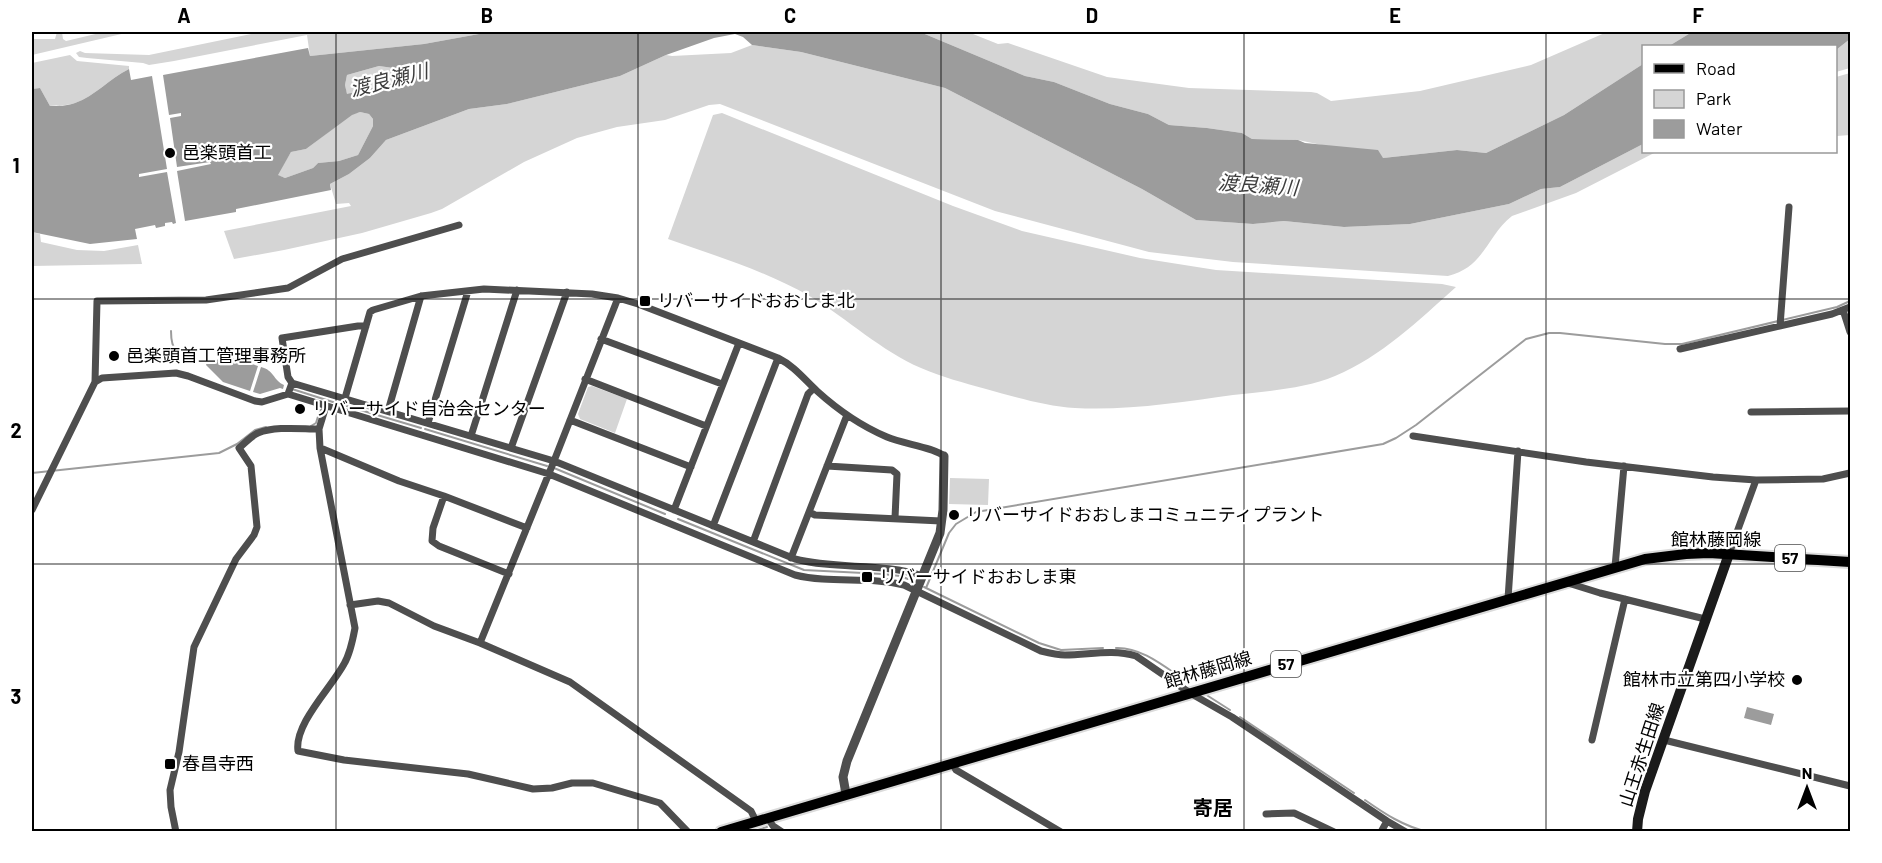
<svg xmlns="http://www.w3.org/2000/svg" width="1882" height="863" font-family="Barlow,'Noto Sans JP',sans-serif">
<style>
.green{fill:#d5d5d5}
.water{fill:#9c9c9c;fill-rule:evenodd}
.lines{fill:none;stroke-linecap:round;stroke-linejoin:round}
.stream{stroke:#9c9c9c;stroke-width:2}
.primary-casing{stroke:#dbdbdb;stroke-width:14}
.minor{stroke:#4e4e4e;stroke-width:7}
.tertiary{stroke:#4e4e4e;stroke-width:9}
.secondary{stroke:#1b1b1b;stroke-width:10}
.primary{stroke:#000;stroke-width:10}
.grid{fill:none;stroke:#000;stroke-width:1.5;stroke-opacity:0.55}
.poi-dot{fill:#000;stroke:#fff;stroke-width:2}
.labels{text-anchor:middle;stroke-width:4.5;stroke-linejoin:round;paint-order:stroke}
.shield{fill:#fff;stroke:#4c4c4c;stroke-width:1.5}
.shield-label{font-size:16px;font-weight:bold;fill:#000}
.poi-label{font-size:18px;fill:#000;stroke:#fff;text-anchor:start}
.street-label{font-size:18px;fill:#000;stroke:#fff}
.water-label{font-size:20px;font-style:italic;fill:#3d3d3d;stroke:#fff}
.neighbourhood-label{font-size:20px;font-weight:bold;fill:#000;stroke:#fff}
.neatline{fill:none;stroke:#000;stroke-width:2}
.grid-label{font-size:20px;text-anchor:middle;font-weight:bold;fill:#000}
</style>
<rect width="100%" height="100%" fill="#fff"/>
<!-- green -->
<path class="green" d="M57,32H62L63,39L66,41L104,32H130L32,55V39H55Z
M261,32H490L424,44L310,56L307,35L174,61L149,65L143,63L87,58L79,57L76,53L80,51L85,53L149,55Z
M882,32H968L998,44L1008,43L1107,77L1189,88L1311,92L1317,93L1331,101L1420,91L1531,65L1607,32H1692L1669,46H1644L1643,64L1564,115L1486,153L1457,150L1383,158L1298,140L1252,139L1242,133L1207,128L1169,125L1148,114L1110,104L1054,82L1025,76L920,32L892,33Z
M1850,39V68L1836,72V50Z
M752,45L801,52L945,88L1142,189L1196,220L1253,224L1284,221L1344,227L1410,224L1509,204L1541,189L1560,187L1643,144L1644,152H1656L1576,193L1512,216C1487,235 1485,267 1448,276L1233,262L1149,252L995,211L720,104L709,105L665,120L617,127L577,138L524,162L442,209L431,213L362,233L284,250L234,259L224,231L351,206L349,203L336,204L330,184L349,174L370,158L386,140L469,109L507,104L620,76L666,55L672,56L731,53Z
M70,55L77,61L129,66V69C109,79 95,96 75,103C67,106 58,105 50,106L40,88L32,89V63Z
M379,66L400,69L411,76L404,81L347,95L345,85L347,75Z
M1850,73V135L1837,136L1836,131V77Z
M360,112L369,114L373,119V126L358,155L339,161L318,163L313,168L285,178L277,175L291,152L306,149L352,114Z
M722,113L953,206L1022,231L1140,258L1216,270L1442,284L1456,287C1419,320 1381,357 1335,376C1304,389 1267,391 1233,395C1183,402 1125,411 1075,408C1045,406 1015,397 986,389C964,383 942,377 921,368C881,351 848,319 811,297C766,271 716,256 668,239L713,115Z
M32,232L40,234L41,242L77,250L104,251L138,245L142,264L32,266Z
M592,386L627,399L615,433L580,419L578,414L588,387Z
M950,478L989,479L988,505L949,504Z"/>
<!-- water -->
<path class="water" d="M490,32H882L893,33L920,32L1025,76L1054,82L1110,104L1148,114L1169,125L1207,128L1242,133L1252,139L1298,140L1305,143L1378,150L1383,158L1457,150L1486,153L1564,115L1643,64V144L1560,187L1541,189L1509,204L1410,224L1344,227L1284,221L1253,224L1196,220L1142,189L945,88L801,52L752,45L743,37L735,34L714,38L666,55L620,76L507,104L469,109L386,140L370,158L349,174L330,184L331,190L236,209V212L185,221L177,171L211,164L210,162L177,167L170,118L181,116V113L169,115L163,75L308,48L310,56L424,44ZM379,66L400,69L410,76L404,81L347,94L345,85L347,75ZM360,112L369,114L373,119V126L358,155L339,161L318,163L313,168L285,178L278,175L291,152L306,149L352,115Z
M1692,32H1850V39L1836,50V46H1669Z
M129,69L131,80L152,76L167,169L139,174V177L167,172L176,223L173,224L172,222L165,223V226L156,228L155,225L135,229L137,239L90,244L32,232V89L40,88L50,106C58,106 67,106 75,103C95,96 109,79 129,69Z
M230,357L258,366L250,391L223,382L206,365L207,362Z
M261,367C274,370 273,380 284,385L283,389L280,388L260,394L253,392Z
M1747,707L1774,714L1771,725L1744,718Z"/>
<g class="lines">
<!-- stream -->
<path class="stream" d="M171,331C171,354 179,355 198,361
M292,389L336,403
M340,404L421,428
M311,426L316,423L320,410L322,411
M425,429L547,466
M554,468L665,514
M32,473L219,453L237,444L255,430L266,427
M678,519L804,570L883,574L900,576L908,579
M924,587L1039,643L1061,650L1103,648
M926,588L949,533L956,524L976,512L1383,444L1396,438L1416,425L1526,339L1549,333H1560L1665,344H1682L1837,307L1850,301
M1116,648C1143,647 1167,669 1189,683
M1205,694L1230,710
M1240,717L1354,793
M1365,800C1385,814 1403,826 1428,832
M751,832L767,827"/>
<!-- primary casing -->
<g class="primary-casing">
<path id="primary" d="M721,832L1645,559L1686,554L1709,553L1850,562"/>
</g>
<!-- minor -->
<path class="minor" d="M1843,310L1850,332
M1780,326L1789,207
M601,339L722,384
M1680,349L1832,314L1850,307
M585,379L706,426
M95,382L97,301L206,300L288,288L342,259L459,225
M292,383L554,461L795,559C837,570 882,562 923,576
M288,394L292,383L288,377L282,338L358,326H366
M345,398L370,312L373,310L421,296L484,289L592,294L618,298L638,304L778,358C794,366 804,379 817,391C838,410 861,426 887,437C903,444 933,447 944,456
M326,406L319,429L320,448L323,449L399,481L444,496L527,528
M388,411L421,296
M1751,412L1850,411
M570,420L691,467
M428,423L468,291
M471,436L517,290
M1413,436L1586,462L1713,477L1756,480L1823,479L1850,473
M320,448L355,628C353,639 350,654 344,664C331,688 294,724 298,751L344,760L468,774L533,789L552,788L572,783H593L660,803L688,832
M511,448L567,292
M827,466L892,470L897,474L895,518
M444,496L433,528L432,541L439,546L509,574
M32,510L95,382L102,378L176,373L188,376L255,401L262,402L288,394L549,474L795,575C831,584 869,576 904,585L1041,651C1049,653 1057,655 1065,655C1089,655 1112,649 1136,656L1190,693L1232,717L1387,821L1406,832
M674,510L739,343
M809,512L815,515L941,521
M713,526L778,358
M753,542L808,394L814,388
M1729,554L1756,480
M791,558L847,415
M1615,567L1624,466
M1568,583L1600,593L1701,618L1705,622
M1508,599L1518,451
M350,605L378,601L389,603L434,626L480,643L570,682L751,811L756,821
M480,643L554,461L618,298
M1592,740L1625,599
M1664,740L1850,786
M952,763L956,770L1061,832
M1266,814L1294,813L1334,832
M768,818L773,826L782,832
M176,832L171,807L170,790L179,752L194,647L236,559L254,535L257,527L251,466L239,448C245,443 251,436 258,433C276,426 300,429 319,429
M1381,832L1387,821"/>
<!-- tertiary -->
<path class="tertiary" d="M846,794L843,777L847,761L940,533L943,510L944,456"/>
<!-- secondary -->
<path class="secondary" d="M1637,832L1638,819L1645,791L1729,554"/>
<!-- primary -->
<use href="#primary" class="primary"/>
</g>
<!-- grid -->
<path class="grid" d="M336,32V832M638,32V832M941,32V832M1244,32V832M1546,32V832M32,299H1850M32,564H1850"/>
<!-- markers -->
<g class="poi-dot">
<circle cx="170" cy="153" r="6"/>
<rect x="639" y="295" width="12" height="12" rx="3"/>
<circle cx="114" cy="356" r="6"/>
<circle cx="300" cy="409" r="6"/>
<circle cx="954" cy="515" r="6"/>
<rect x="861" y="571" width="12" height="12" rx="3"/>
<circle cx="1797" cy="680" r="6"/>
<rect x="164" y="758" width="12" height="12" rx="3"/>
</g>
<g class="labels">
<!-- shield labels -->
<g class="shield">
<rect x="1775" y="545" width="30" height="26" rx="4.5"/>
<rect x="1271" y="651" width="30" height="26" rx="4.5"/>
</g>
<g class="shield-label">
<text x="1790" y="564">57</text>
<text x="1286" y="670">57</text>
</g>
<!-- poi labels -->
<g class="poi-label">
<text x="182" y="159">邑楽頭首工</text>
<text x="657" y="307">リバーサイドおおしま北</text>
<text x="126" y="362">邑楽頭首工管理事務所</text>
<text x="312" y="415">リバーサイド自治会センター</text>
<text x="966" y="521">リバーサイドおおしまコミュニティプラント</text>
<text x="879" y="583">リバーサイドおおしま東</text>
<text x="1785" y="686" text-anchor="end">館林市立第四小学校</text>
<text x="182" y="770">春昌寺西</text>
</g>
<!-- street labels -->
<g class="street-label">
<text x="1716" y="546">館林藤岡線</text>
<text transform="translate(1208 670) rotate(-16)" y="6">館林藤岡線</text>
<text transform="translate(1642 755) rotate(-72)" y="6">山王赤生田線</text>
</g>
<!-- water labels -->
<g class="water-label">
<text transform="translate(389 80) rotate(-14)" y="7">渡良瀬川</text>
<text transform="translate(1258 185) rotate(4)" y="7">渡良瀬川</text>
</g>
<!-- neighbourhood labels -->
<g class="neighbourhood-label">
<text x="1213" y="815">寄居</text>
</g>
</g>
<!-- border -->
<rect width="1882" height="863" fill="none" stroke="#ffffff" stroke-width="66"/>
<!-- legend -->
<rect x="1642" y="45" width="195" height="108" fill="#ffffff" stroke="#999999" stroke-width="1.5"/>
<rect x="1654" y="64" width="30" height="9" fill="#000000" stroke="#999999" stroke-width="1.5"/>
<text x="1696" y="75" font-size="18" fill="#000000">Road</text>
<rect x="1654" y="90" width="30" height="18" fill="#d5d5d5" stroke="#999999" stroke-width="1.5"/>
<text x="1696" y="105" font-size="18" fill="#000000">Park</text>
<rect x="1654" y="120" width="30" height="18" fill="#9c9c9c" stroke="#999999" stroke-width="1.5"/>
<text x="1696" y="135" font-size="18" fill="#000000">Water</text>
<!-- north arrow -->
<g transform="translate(1807 788)" stroke="#ffffff" stroke-width="4.5" paint-order="stroke">
<path d="M0-4.5L10 22L0 15L-10 22Z" fill="#000000"/>
<text y="-9" font-size="16" font-weight="bold" text-anchor="middle" fill="#000000">N</text>
</g>
<rect x="33" y="33" width="1816" height="797" class="neatline"/>
<g class="grid-label">
<text x="184" y="23">A</text>
<text x="487" y="23">B</text>
<text x="790" y="23">C</text>
<text x="1092" y="23">D</text>
<text x="1395" y="23">E</text>
<text x="1698" y="23">F</text>
<text x="16" y="173">1</text>
<text x="16" y="438">2</text>
<text x="16" y="704">3</text>
</g>
</svg>
